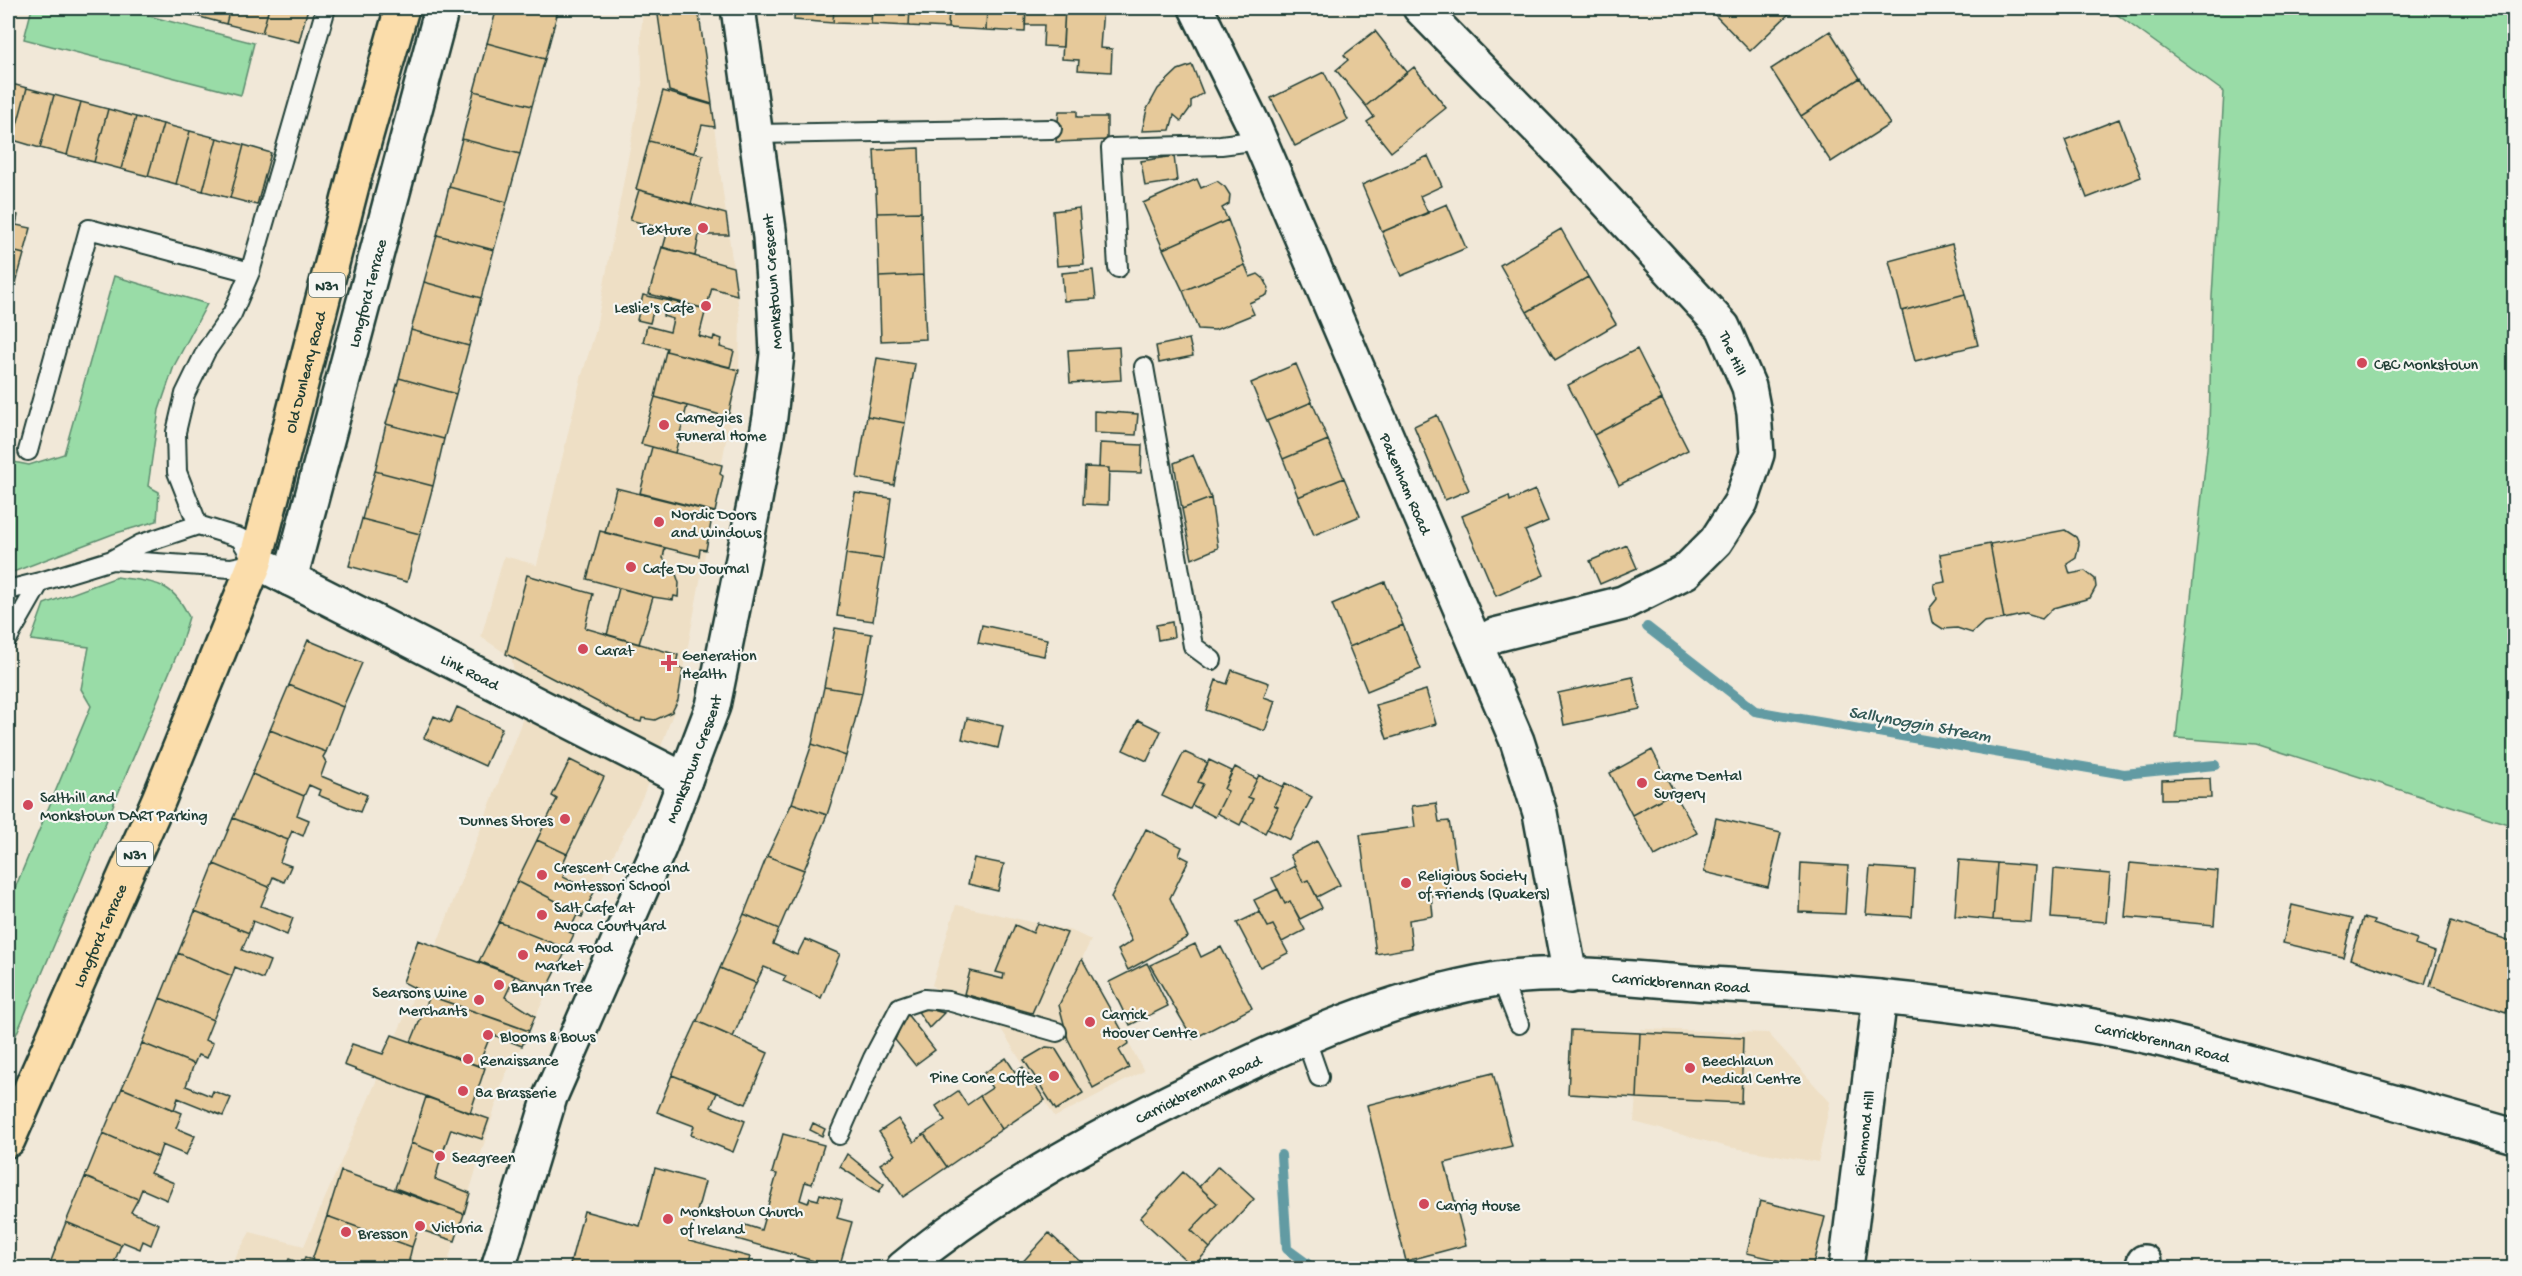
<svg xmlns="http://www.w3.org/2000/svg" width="2522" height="1276" font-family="'Gochi Hand',sans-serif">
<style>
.built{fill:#eedfc5}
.green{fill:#99dca7;stroke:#5c8c6e;stroke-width:1.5}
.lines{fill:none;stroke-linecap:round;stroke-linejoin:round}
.stream{stroke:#629ba3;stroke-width:10}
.building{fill:#e6c99a;stroke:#1f3d34;stroke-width:1.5}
.lane-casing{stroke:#1f3d34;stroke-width:22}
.street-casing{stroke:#1f3d34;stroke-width:38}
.secondary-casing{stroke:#1f3d34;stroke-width:38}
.highway-casing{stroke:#1f3d34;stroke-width:38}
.lane{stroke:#f6f6f2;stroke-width:18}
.street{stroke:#f6f6f2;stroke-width:33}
.secondary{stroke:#f6f6f2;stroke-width:33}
.highway{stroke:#fbddab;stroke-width:33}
.poi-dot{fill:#d1495b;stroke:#f6f6f2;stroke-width:2}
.labels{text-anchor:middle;stroke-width:4.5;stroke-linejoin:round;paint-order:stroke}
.shield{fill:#f6f6f2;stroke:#60746d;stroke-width:1.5}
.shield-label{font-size:15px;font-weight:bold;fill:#1f3d34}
.poi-label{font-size:16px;fill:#1f3d34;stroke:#f6f6f2;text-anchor:start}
.street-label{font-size:16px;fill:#1f3d34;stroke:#f6f6f2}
.water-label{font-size:18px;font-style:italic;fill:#355c59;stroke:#f6f6f2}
</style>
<rect width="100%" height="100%" fill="#f1e8d8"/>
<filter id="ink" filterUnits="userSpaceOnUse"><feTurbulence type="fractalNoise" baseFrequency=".0167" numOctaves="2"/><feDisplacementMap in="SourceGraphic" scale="12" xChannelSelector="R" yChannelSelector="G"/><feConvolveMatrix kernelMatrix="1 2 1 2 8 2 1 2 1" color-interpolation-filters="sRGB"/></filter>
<g filter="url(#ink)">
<!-- built -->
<path class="built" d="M643,8H698L740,318L739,370L678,700L643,796L582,917L522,1046L505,1075L446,1268H229L250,1232L304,1246L440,936L524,715L511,657L481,637L504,556L537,565L581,378L595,333L642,84L641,34Z
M956,905L1072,931L1091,940L1082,959L1144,1071L1055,1117L992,1014L948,1002L932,985Z
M1641,1029L1768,1033L1830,1102L1818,1162L1728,1147L1634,1122Z"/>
<!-- green -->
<path class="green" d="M32,8H118L254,43L241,95L24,39Z
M2108,8H2514V826L2256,744L2176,738L2209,430L2212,297L2224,92Z
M114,276L207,304L174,366L159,410L148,486L159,492L157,521L113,534L8,574V461L29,465L64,454Z
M117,577C154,583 172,580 189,617L180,647L8,1054V905L91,706L81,689L89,647L31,640L44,604Z"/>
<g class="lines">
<!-- stream -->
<path class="stream" d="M1647,627L1755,711L2124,774L2215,765
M1281,1155L1287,1249L1313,1268"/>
</g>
<!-- building -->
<path class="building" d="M191,8H230L226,24L189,14Z
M230,8H269L262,33L226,24Z
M269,8H308L299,42L262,33Z
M497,8H545L558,11L545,59L487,43Z
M657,8H698L712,104L669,91Z
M795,8H834L833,23L794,20Z
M834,8H872L871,24L833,23Z
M872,8H910L909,26L871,24Z
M910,8H949L948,28L909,26Z
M949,8H987L986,30L948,28Z
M987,8H1026L1025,32L986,30Z
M1026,8H1065L1063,47L1043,46L1044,25H1025Z
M1065,8H1103L1100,48L1112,49L1111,72L1078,70L1079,60L1062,59Z
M1721,8H1795L1750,51L1714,14Z
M1375,31L1407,72L1366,106L1336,70L1348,60L1344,55Z
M1830,31L1860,78L1801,116L1771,69Z
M487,43L545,59L532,106L474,91Z
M1192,65L1203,93L1191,101V107L1181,121L1174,115L1170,130L1142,131L1147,109L1158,89L1178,70Z
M1414,67L1446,108L1391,152L1367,122L1374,117L1366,106Z
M1324,72L1348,120L1295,146L1271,98Z
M1860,78L1890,124L1831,162L1801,116Z
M8,83L27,88L13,140L8,139Z
M27,88L54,95L40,148L13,140Z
M474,91L532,106L520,154L462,139Z
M663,91L712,105L715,127L702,125L694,153L649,141Z
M54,95L81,102L67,155L40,148Z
M81,102L108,109L94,162L67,155Z
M108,109L136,117L121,169L94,162Z
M1059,111H1077V117H1107V140L1056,142Z
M136,117L163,124L148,176L121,169Z
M2119,119L2141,177L2087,198L2065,140Z
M163,124L190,131L176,184L148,176Z
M190,131L217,138L203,191L176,184Z
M217,138L244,145L230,198L203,191Z
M462,139L520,154L507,202L449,187Z
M649,141L703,155L691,204L636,189Z
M244,145L271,153L257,205L230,198Z
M919,148L921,212L877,213L874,150Z
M1174,156L1177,181L1145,186L1141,161Z
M1428,156L1442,186L1420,196L1428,213L1382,232L1362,185Z
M1197,179L1201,188L1217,181L1225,187L1230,195L1229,204L1222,208L1228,220L1163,249L1143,203Z
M449,187L507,202L494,250L437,235Z
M639,190L726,214L729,235H699L695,256L663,248L668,230L630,220Z
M1447,204L1466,248L1401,276L1382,232Z
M1079,208L1084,264L1057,266L1053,211Z
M8,212L18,215L16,225L31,228L24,254L8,250Z
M921,212L923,275L879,277L877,213Z
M1228,220L1245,265L1183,291L1163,249Z
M1561,229L1588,277L1527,312L1500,265Z
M437,235L494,250L481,298L424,282Z
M1952,244L1965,294L1902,311L1889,261Z
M662,247L733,267L737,295L712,288L706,309L649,294Z
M8,250L24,254L17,279L8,277Z
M1245,265L1250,277L1258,274L1264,279L1269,288L1267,295L1249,303L1254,314L1215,330L1198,329L1183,291Z
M1093,270L1096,299L1064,301L1062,273Z
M923,275L926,339L881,341L879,277Z
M8,277L17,279L11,305L8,304Z
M1588,277L1616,324L1555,360L1527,312Z
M424,282L481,298L469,346L411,330Z
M1965,294L1978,345L1915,361L1902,311Z
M643,295L706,309L699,336L713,340L714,336L722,339L720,347L734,351L730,367L666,351L667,348L643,342L647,326L670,332L673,319L663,316L664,311L654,308L650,323L637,320Z
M411,330L469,346L456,394L399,378Z
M1189,339L1193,356L1159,363L1156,346Z
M1119,347L1121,380L1070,383L1068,350Z
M1637,349L1662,399L1594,435L1568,385Z
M666,351L739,370L728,417L655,397Z
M877,358L915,364L905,423L867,416Z
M1296,364L1312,402L1267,421L1251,383Z
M399,378L456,394L444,439L386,424Z
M655,397L687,406L675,453L641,444Z
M1662,399L1688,450L1619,485L1594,435Z
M1312,402L1328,440L1283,459L1267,421Z
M1094,411L1138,414L1136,435L1094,433Z
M1437,415L1469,490L1445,500L1414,426Z
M867,416L905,423L894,485L857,478Z
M386,424L444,439L433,486L375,471Z
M1328,440L1344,478L1298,497L1283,459Z
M1100,443L1142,445L1141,473L1109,472V468H1099Z
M652,447L722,465L720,474L723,476L715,512L640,493Z
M1193,455L1211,498L1182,509L1174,463Z
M1085,467L1109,468L1108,505L1083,504Z
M375,471L433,486L420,534L362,519Z
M1344,478L1360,516L1314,535L1298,497Z
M616,488L713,512L706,550L700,549L699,556L605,533Z
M1535,490L1548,521L1525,531L1544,575L1496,596L1462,516L1509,496L1510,501Z
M855,493L891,498L883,559L846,554Z
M1211,498L1218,548L1192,559L1182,509Z
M362,519L420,534L407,582L349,566Z
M2065,530L2076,537L2079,544L2076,558L2067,564L2070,574L2085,571L2095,579L2096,587L2090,598L2053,608L2042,619L2026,614L2004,619L1990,544Z
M600,531L665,548L663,558L676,574L679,583L678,597L674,596L673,600L653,597L587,579Z
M1990,544L2004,619L1984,622L1972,633L1957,628L1943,629L1932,622L1929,609L1937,599L1934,584L1945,582L1940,554Z
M1627,545L1637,568L1600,584L1590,561Z
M846,554L883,559L873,621L837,616Z
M527,575L593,594L585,628L678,655L675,667L683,669L678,700L672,712L655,720L642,718L641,722L630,719L506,654Z
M1385,582L1403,625L1349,647L1332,604Z
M619,588L653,597L639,644L607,635Z
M1172,622L1174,637L1158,640L1156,625Z
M982,625L1047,639L1044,656L978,643Z
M1403,625L1421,669L1367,691L1349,647Z
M835,628L872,634L862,693L824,687Z
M308,640L362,663L343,707L289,685Z
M1232,670L1269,683L1264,697L1275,701L1265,731L1206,710L1216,680L1227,684Z
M1633,677L1640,709L1564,725L1558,693Z
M289,685L343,707L326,752L270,730Z
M824,687L862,693L846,756L812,744Z
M1426,690L1436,724L1387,739L1376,705Z
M457,707L502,728L485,766L424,738L434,716L450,723Z
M967,718L1003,726L998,748L962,739Z
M1138,720L1161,731L1147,761L1123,750Z
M270,730L326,752L323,757L326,762L321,776L367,795L360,812L318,795L320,790L309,785L304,796L252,774Z
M812,744L846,756L827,815L792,803Z
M1652,750L1674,792L1632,815L1610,773Z
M1184,752L1208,763L1198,782L1203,784L1190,809L1162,796Z
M570,760L604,777L567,854L537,840L557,799L552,796Z
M1209,760L1232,771L1224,789L1228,791L1215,817L1192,805L1203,784L1198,782Z
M1235,767L1257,779L1248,797L1253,799L1240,825L1217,813L1228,791L1224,789Z
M252,774L304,796L297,815L309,820L303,836L292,831L288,840L233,818Z
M1259,775L1283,787L1274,805L1278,807L1265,833L1242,821L1253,799L1248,797Z
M2210,778L2211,798L2162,799V780Z
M1285,783L1312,797L1290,840L1267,829L1278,807L1274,805Z
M1674,792L1697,833L1655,856L1632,815Z
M792,803L827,815L804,870L767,856Z
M1436,803L1439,822L1449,821L1457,872L1445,874L1448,893L1431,896L1433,916L1409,920L1412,948L1376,954L1360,835L1415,827L1412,806Z
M233,818L288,840L280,862L291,866L284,882L273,877L269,887L214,864Z
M1716,818L1781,833L1768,887L1704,872Z
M1146,829L1182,847L1179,855L1189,860L1170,898L1188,937L1128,970L1118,950L1132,941L1111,897Z
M537,840L567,854L560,870L565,872L563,877L594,892L583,915L517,881Z
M1317,841L1340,885L1317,897L1308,880L1303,882L1290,855Z
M767,856L804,870L779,929L744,914Z
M974,858L1004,864L998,891L968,884Z
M1959,860L1997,863L1993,920L1955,916Z
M1801,863L1848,866L1845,914L1799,912Z
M1997,863L2035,866L2031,922L1993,920Z
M2130,863L2218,871L2214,925L2125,917Z
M214,864L269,887L261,906L293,918L287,935L253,921L249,933L195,911Z
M1295,866L1303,882L1308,880L1322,908L1300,919L1290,901L1285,904L1272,878Z
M1870,867L1915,870L1912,917L1866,914Z
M2054,869L2110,874L2106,922L2051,918Z
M517,881L583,915L582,917L577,915L569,932L574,934L567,949L499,922Z
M1278,889L1285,904L1290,901L1305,930L1282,942L1273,925L1268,927L1254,900Z
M2292,905L2352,919L2343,957L2283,943Z
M195,911L249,933L242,950L270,961L263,979L235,967L232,976L178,953Z
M1260,912L1268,927L1273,925L1288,953L1260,967L1237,923Z
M744,914L779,929L773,944L797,955L805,939L840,954L821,998L783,981L786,976L764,967L756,983L720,968Z
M2363,918L2374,921L2373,924L2417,939L2415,945L2435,952L2425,984L2350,959Z
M2451,921L2514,942V983L2506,1012L2430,986Z
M499,922L567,949L547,989L479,961Z
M1037,923L1067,933L1032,1013L964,994L970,971L1003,979L1004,974L996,972L1015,925L1033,933Z
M418,940L515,976L505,997L535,1016L529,1031L430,996L403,982Z
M1195,944L1201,957L1221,947L1252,1008L1193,1039L1150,965Z
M178,953L232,976L213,1020L160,998Z
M1082,959L1129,1043L1119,1050L1129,1068L1093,1088L1068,1039L1059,1005Z
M1147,963L1168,1006L1130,1025L1109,982Z
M720,968L756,983L733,1037L697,1021Z
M430,996L496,1019L529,1031L522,1046L491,1034L478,1066L411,1042Z
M160,998L213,1020L205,1040L213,1043L207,1058L198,1055L194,1064L142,1043Z
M921,1007L944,1013L929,1028L917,1010Z
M906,1013L935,1050L915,1065L895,1040Z
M697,1021L768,1053L746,1104L672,1075Z
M1571,1030L1640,1033L1637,1098L1568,1094Z
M1640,1033L1743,1038L1741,1103L1637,1098Z
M392,1035L485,1068L470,1113L344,1065L352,1044L383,1054Z
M142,1043L194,1064L186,1086L211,1096L213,1091L231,1098L223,1116L178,1098L174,1110L122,1088Z
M1046,1047L1055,1048L1083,1093L1056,1110L1024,1060Z
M1006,1058L1015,1072L1023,1067L1045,1100L1002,1129L980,1096L992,1088L983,1074Z
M1493,1073L1512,1146L1445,1163L1466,1245L1406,1261L1367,1105Z
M672,1075L717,1093L711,1107L745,1121L733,1152L691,1135L694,1126L657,1112Z
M122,1088L182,1113L176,1128L195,1136L186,1155L162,1145L158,1157L103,1133Z
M958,1091L967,1105L980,1096L1002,1129L947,1167L924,1134L945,1120L936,1106Z
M426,1097L489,1119L482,1139L451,1129L442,1155L411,1143Z
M898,1119L914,1142L924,1134L947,1167L903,1197L880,1164L895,1155L879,1132Z
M813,1123L825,1129L822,1136L810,1130Z
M103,1133L158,1157L150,1173L174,1183L167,1200L142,1189L138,1199L85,1177Z
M783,1134L824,1145L812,1184L805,1182L800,1200L808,1203L810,1198L818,1200L820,1194L842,1200L837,1218L852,1222L839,1268L737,1239L742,1224L761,1230L777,1174L772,1173Z
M411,1143L442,1155L435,1179L470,1193L464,1214L395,1188Z
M847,1154L884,1184L879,1192L840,1167Z
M1218,1166L1254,1199L1210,1248L1191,1230L1217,1203L1199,1187Z
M655,1168L705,1182L689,1241L750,1257L747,1268H569L584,1211L640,1226Z
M341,1171L464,1214L455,1241L418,1229L412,1247L327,1216Z
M1183,1172L1217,1203L1191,1230L1210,1248L1193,1267L1140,1218Z
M85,1177L138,1199L131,1212L159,1224L151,1245L143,1241L140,1249L123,1242L121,1245L66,1222Z
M1760,1201L1825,1217L1812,1268L1747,1253Z
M327,1216L412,1247L409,1260L436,1268H335L312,1260Z
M66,1222L121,1245L114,1263L120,1266L119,1268H55L49,1266Z
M1049,1233L1087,1268H1017Z
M305,1257L312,1260L335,1268H285L289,1259L302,1264Z"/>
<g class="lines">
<!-- lane casing -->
<g class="lane-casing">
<path id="lane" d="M756,134L1052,129
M1118,268L1111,148L1221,145L1260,140
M1144,367L1193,646L1212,660
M28,451L89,229L250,272
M198,525L177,472L176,432L185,394L206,351L232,314L250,272L326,8
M40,582L112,560L141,544L198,525L240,538L255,563L231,568L112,560
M8,590L40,582L8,638
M1501,978L1519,1024
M1305,1037L1319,1077
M839,1135L873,1058L900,1007L924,999L948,1001L1057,1032"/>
</g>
<!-- street casing -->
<g class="street-casing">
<g id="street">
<path id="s1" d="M1196,8L1253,124L1517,741L1540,813L1570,976"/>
<path id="s2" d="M1420,8L1563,154L1723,327L1749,387L1754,413L1757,454L1741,502L1716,541L1685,572L1623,603L1495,635L1477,645"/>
<path id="s3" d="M271,569L685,780"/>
<path id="s4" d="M290,579L442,8"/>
<path id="s5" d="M1846,1268L1880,997"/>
<path d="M2142,1268L2144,1262"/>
</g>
</g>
<!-- secondary casing -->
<g class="secondary-casing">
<g id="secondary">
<path id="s6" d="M498,1268L550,1097L660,846L713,706L755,500L770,417L777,354L775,310L770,237L738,8"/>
<path id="s7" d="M903,1268C991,1195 1090,1140 1193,1090C1291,1042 1388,997 1497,979C1566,968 1641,980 1710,984C1838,991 1967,1004 2093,1026C2149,1035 2204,1050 2259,1065C2345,1088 2429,1112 2514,1136"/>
</g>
</g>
<!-- highway casing -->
<g class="highway-casing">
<g id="highway">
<path id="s8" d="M8,1140L159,799L255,563L355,174L402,8"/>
</g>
</g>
<!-- lane -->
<use href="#lane" class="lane"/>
<!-- street -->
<use href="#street" class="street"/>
<!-- secondary -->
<use href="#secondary" class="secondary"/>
<!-- highway -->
<use href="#highway" class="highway"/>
</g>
</g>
<!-- markers -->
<g class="poi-dot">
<circle cx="703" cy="228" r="6"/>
<circle cx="706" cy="306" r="6"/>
<circle cx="2362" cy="363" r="6"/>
<circle cx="664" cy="425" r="6"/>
<circle cx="659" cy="522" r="6"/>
<circle cx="631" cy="567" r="6"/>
<circle cx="583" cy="649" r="6"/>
<path d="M666 654h6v6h6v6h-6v6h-6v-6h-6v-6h6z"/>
<circle cx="1642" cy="783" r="6"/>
<circle cx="28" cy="805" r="6"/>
<circle cx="565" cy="819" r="6"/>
<circle cx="542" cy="875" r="6"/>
<circle cx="1406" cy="883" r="6"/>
<circle cx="542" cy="915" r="6"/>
<circle cx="523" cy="955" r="6"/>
<circle cx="499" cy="985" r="6"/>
<circle cx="479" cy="1000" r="6"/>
<circle cx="1090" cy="1022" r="6"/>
<circle cx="488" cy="1035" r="6"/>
<circle cx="468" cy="1059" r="6"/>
<circle cx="1690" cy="1068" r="6"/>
<circle cx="1054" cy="1076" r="6"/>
<circle cx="463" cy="1091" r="6"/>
<circle cx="440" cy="1156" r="6"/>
<circle cx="1424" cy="1204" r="6"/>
<circle cx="668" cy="1219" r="6"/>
<circle cx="420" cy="1226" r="6"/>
<circle cx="346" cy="1232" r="6"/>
</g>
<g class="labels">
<!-- shield labels -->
<g class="shield">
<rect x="309" y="273" width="36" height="24" rx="4.5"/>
<rect x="117" y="842" width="36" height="24" rx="4.5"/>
</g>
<g class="shield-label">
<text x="327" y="290">N31</text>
<text x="135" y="859">N31</text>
</g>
<!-- poi labels -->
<g class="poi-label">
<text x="691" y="234" text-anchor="end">Texture</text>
<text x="694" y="312" text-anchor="end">Leslie's Cafe</text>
<text x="2374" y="369">CBC Monkstown</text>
<text x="676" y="422">Carnegies<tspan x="676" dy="18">Funeral Home</tspan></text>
<text x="671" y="519">Nordic Doors<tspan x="671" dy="18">and Windows</tspan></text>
<text x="643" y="573">Cafe Du Journal</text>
<text x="595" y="655">Carat</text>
<text x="682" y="660">Generation<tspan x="682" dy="18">Health</tspan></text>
<text x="1654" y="780">Carne Dental<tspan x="1654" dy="18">Surgery</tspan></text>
<text x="40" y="802">Salthill and<tspan x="40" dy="18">Monkstown DART Parking</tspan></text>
<text x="553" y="825" text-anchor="end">Dunnes Stores</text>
<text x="554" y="872">Crescent Creche and<tspan x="554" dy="18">Montessori School</tspan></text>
<text x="1418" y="880">Religious Society<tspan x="1418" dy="18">of Friends (Quakers)</tspan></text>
<text x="554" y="912">Salt Cafe at<tspan x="554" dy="18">Avoca Courtyard</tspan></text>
<text x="535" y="952">Avoca Food<tspan x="535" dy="18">Market</tspan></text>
<text x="511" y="991">Banyan Tree</text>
<text x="467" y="997" text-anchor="end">Searsons Wine<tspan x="467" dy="18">Merchants</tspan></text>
<text x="1102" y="1019">Carrick<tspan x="1102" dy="18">Hoover Centre</tspan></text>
<text x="500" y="1041">Blooms &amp; Bows</text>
<text x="480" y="1065">Renaissance</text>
<text x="1702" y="1065">Beechlawn<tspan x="1702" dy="18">Medical Centre</tspan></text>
<text x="1042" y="1082" text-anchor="end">Pine Cone Coffee</text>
<text x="475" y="1097">8a Brasserie</text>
<text x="452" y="1162">Seagreen</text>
<text x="1436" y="1210">Carrig House</text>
<text x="680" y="1216">Monkstown Church<tspan x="680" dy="18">of Ireland</tspan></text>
<text x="432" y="1232">Victoria</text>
<text x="358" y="1238">Bresson</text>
</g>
<!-- street labels -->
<g class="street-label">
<text transform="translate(771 282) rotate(-94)" y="6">Monkstown Crescent</text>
<text dy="6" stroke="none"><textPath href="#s4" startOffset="296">Longford Terrace</textPath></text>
<text dy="6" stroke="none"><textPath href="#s2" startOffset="468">The Hill</textPath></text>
<text dy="6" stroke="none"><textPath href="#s8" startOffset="825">Old Dunleary Road</textPath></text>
<text dy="6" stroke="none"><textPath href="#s1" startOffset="520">Pakenham Road</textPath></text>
<text dy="6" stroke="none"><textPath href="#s3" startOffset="224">Link Road</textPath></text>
<text dy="6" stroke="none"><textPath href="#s6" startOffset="546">Monkstown Crescent</textPath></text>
<text dy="6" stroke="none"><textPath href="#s8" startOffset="224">Longford Terrace</textPath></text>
<text dy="6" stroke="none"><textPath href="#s7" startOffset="850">Carrickbrennan Road</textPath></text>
<text dy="6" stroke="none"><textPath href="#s7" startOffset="1336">Carrickbrennan Road</textPath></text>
<text dy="6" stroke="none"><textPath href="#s7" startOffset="346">Carrickbrennan Road</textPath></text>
<text dy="6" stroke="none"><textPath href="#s5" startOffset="136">Richmond Hill</textPath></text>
</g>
<!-- water labels -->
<g class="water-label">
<text transform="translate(1920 723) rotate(10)" y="6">Sallynoggin Stream</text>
</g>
</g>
<!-- margin -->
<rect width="2522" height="1276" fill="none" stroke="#f6f6f2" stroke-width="30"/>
<rect x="15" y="15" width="2492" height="1246" fill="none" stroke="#1f3d34" stroke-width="2" filter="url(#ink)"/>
</svg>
